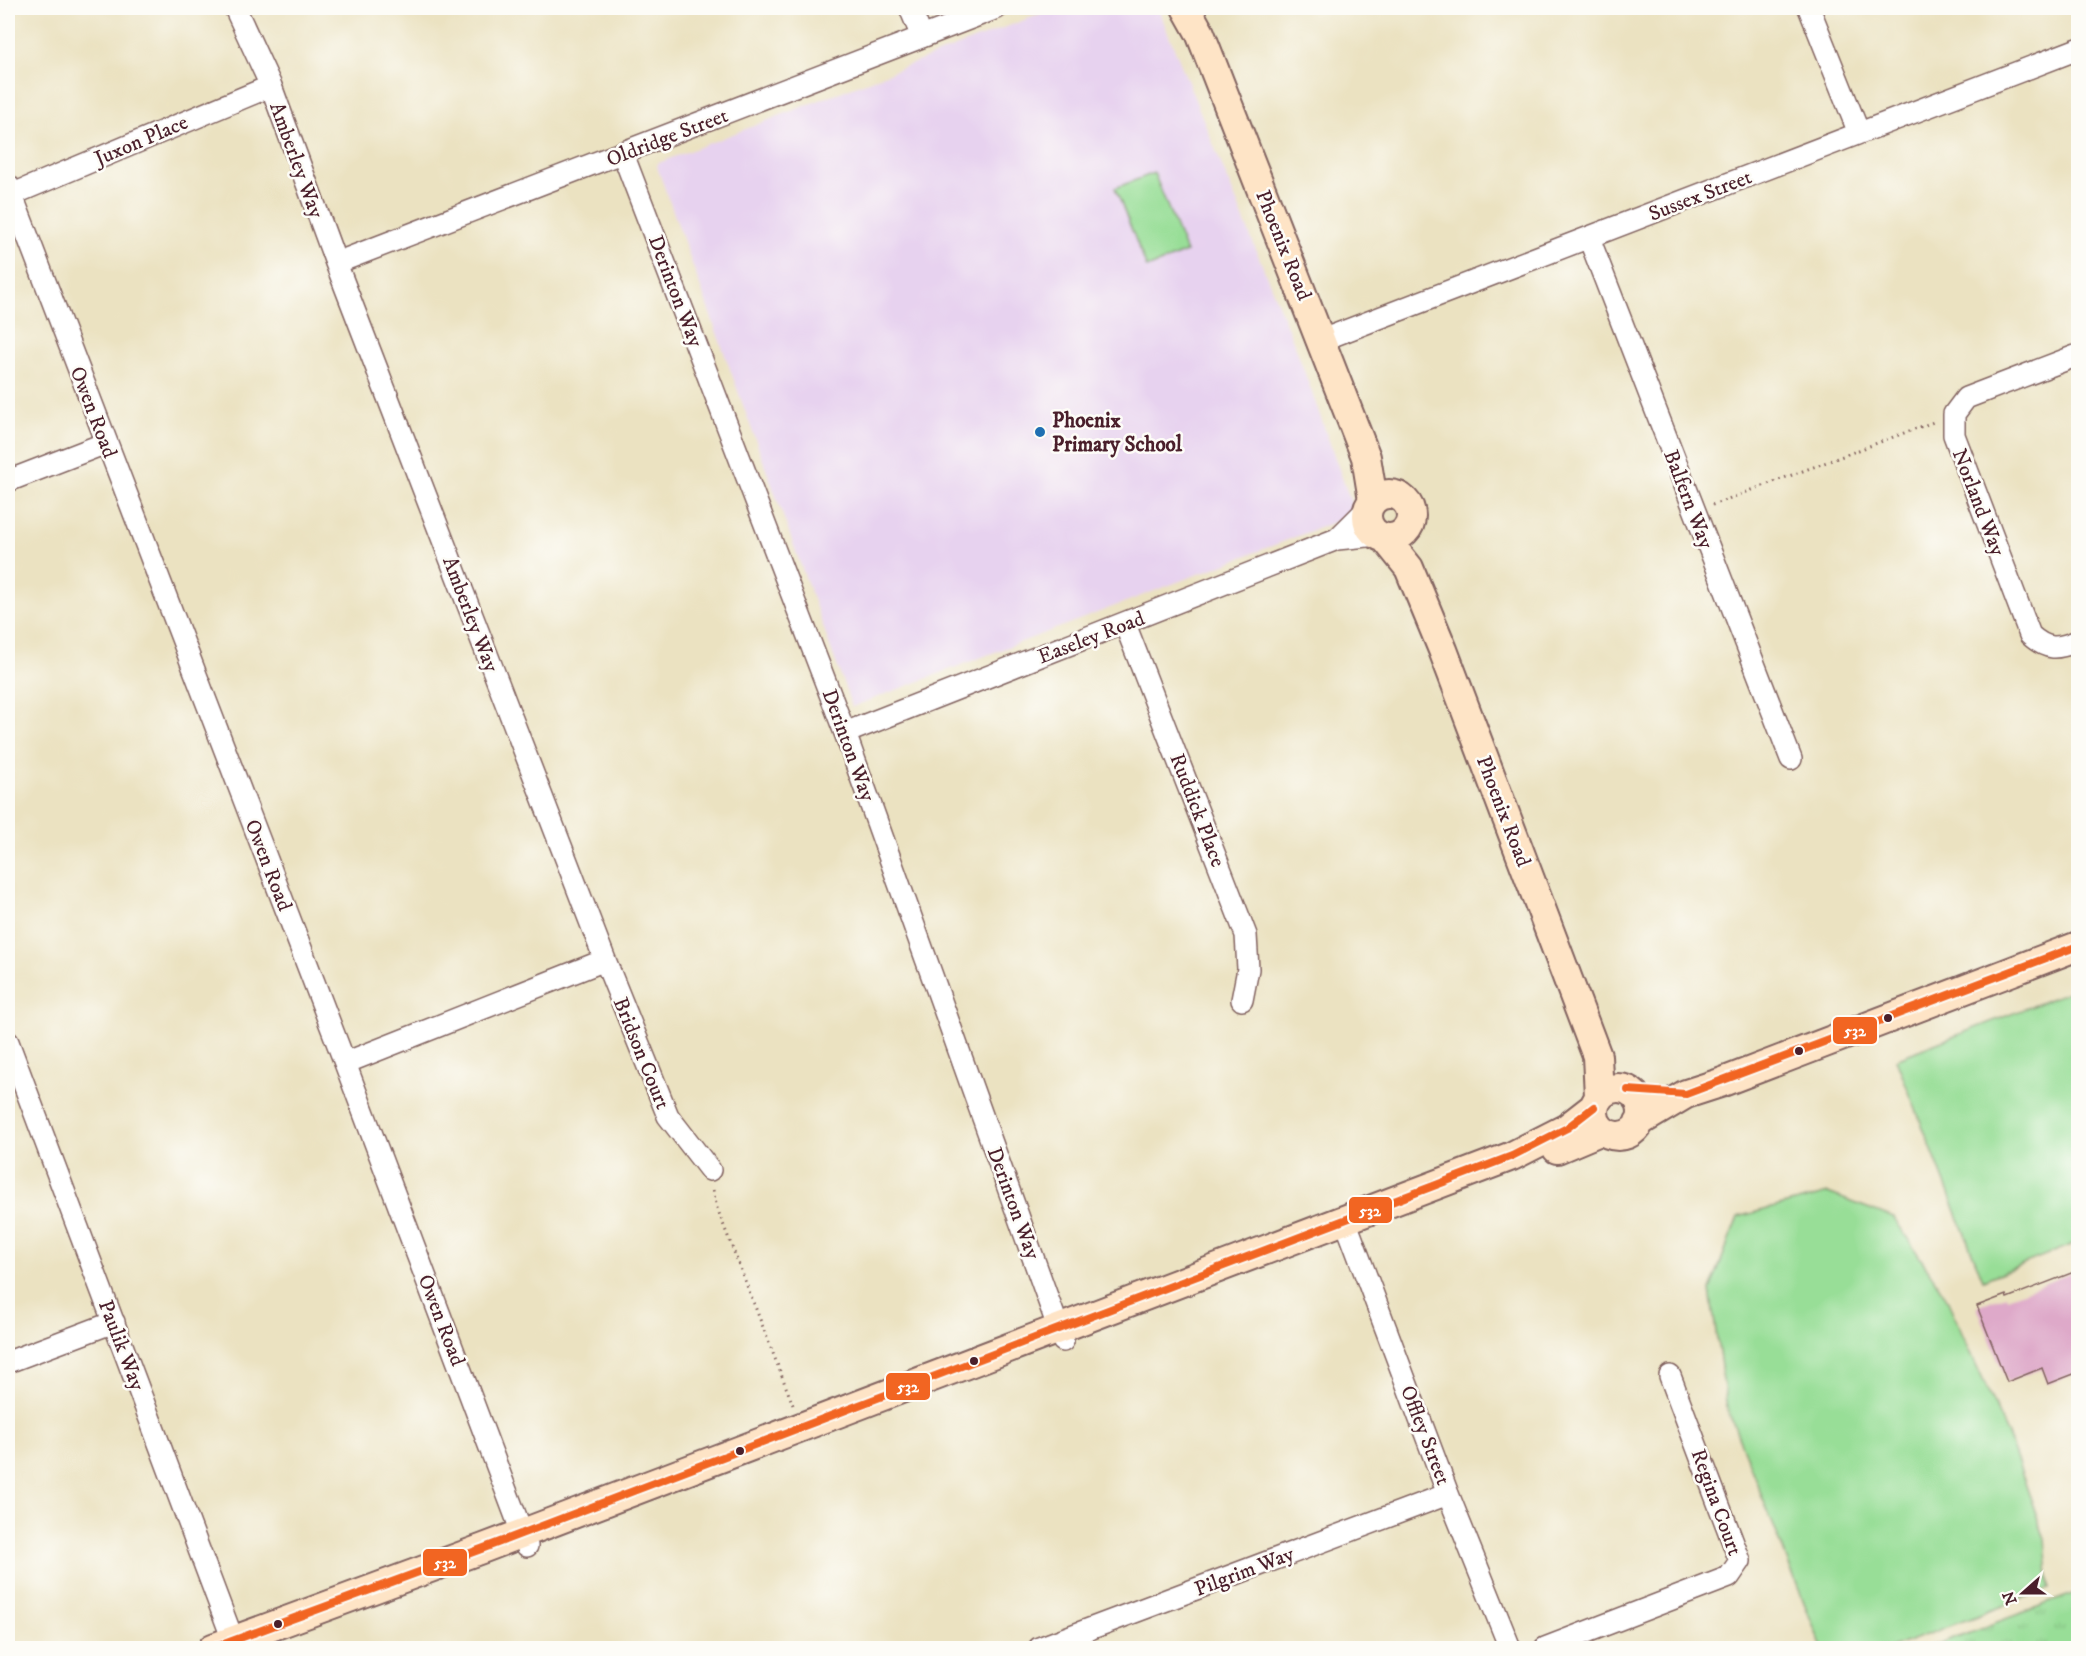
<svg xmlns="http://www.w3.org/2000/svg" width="2086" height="1656" font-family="'IM FELL DW Pica',serif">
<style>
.built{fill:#e7d2ef}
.park{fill:url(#park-tufts);stroke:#717e61;stroke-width:1.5}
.pitch{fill:#98de97;stroke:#717e61;stroke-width:1.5}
.building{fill:#dea9c9}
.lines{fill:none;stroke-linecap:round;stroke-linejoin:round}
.street-casing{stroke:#826360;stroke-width:24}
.secondary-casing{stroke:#826360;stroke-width:32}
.path{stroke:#826360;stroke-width:3;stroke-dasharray:1.5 4.5;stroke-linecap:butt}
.street{stroke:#fff;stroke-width:21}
.secondary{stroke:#fee4c6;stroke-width:28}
.bus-1-casing{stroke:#fdfcf7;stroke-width:12}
.bus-1{stroke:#f26522;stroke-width:8}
.poi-dot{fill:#1f6fb2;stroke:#fdfcf7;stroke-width:2}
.bus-dot{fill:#4a1f2b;stroke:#fdfcf7;stroke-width:2}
.labels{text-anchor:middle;stroke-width:5;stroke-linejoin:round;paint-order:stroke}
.street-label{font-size:21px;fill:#4a1f2b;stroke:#fdfcf7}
.poi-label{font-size:21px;font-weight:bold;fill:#4a1f2b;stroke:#fdfcf7;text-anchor:start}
.line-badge{stroke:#fdfcf7;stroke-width:2}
.badge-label{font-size:16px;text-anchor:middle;font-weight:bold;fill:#fff}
</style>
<defs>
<pattern id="park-tufts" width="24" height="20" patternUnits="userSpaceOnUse" patternTransform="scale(1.5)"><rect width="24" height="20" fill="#98de97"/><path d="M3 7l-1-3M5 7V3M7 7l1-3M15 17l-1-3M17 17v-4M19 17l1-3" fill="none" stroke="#84be82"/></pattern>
</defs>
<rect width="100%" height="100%" fill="#fdfcf7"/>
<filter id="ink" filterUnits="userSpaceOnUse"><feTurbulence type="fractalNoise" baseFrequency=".0167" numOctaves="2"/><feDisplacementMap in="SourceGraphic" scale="12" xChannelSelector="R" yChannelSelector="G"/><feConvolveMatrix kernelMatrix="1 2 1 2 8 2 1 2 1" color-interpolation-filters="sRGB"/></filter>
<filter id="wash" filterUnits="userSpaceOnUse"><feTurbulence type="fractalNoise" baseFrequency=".008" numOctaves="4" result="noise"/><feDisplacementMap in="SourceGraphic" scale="24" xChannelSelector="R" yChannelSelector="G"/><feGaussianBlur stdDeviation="1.35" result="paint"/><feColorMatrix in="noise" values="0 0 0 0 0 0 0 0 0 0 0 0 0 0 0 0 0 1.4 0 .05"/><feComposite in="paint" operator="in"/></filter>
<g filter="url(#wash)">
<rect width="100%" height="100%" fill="#ebe2c1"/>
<!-- built -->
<path class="built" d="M1055,8H1158L1297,351L1355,514L852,707L656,164Z"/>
<!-- park -->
<path class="park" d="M2078,1592V1648H1927Z"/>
<!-- pitch -->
<path class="pitch" d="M1154,173L1186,252L1147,268L1115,188Z
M2078,988V1242L1983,1280L1896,1059Z
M1828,1193L1894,1218L1945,1295L2009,1438L2045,1539L2049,1589L1891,1648H1822L1727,1408L1710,1290L1738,1217Z"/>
<g id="blocks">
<!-- building -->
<path class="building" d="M2079,1270V1372L2048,1384L2042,1368L2007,1382L1977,1306L2006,1295L2007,1298Z"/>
</g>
</g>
<g filter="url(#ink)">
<use href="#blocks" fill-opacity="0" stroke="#826360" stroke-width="1.5"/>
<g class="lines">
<!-- street casing -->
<g class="street-casing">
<path id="street" d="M235,8L271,86L336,263L605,960L345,1063
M910,8L922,37
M1809,8L1859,133
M623,154L845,733L1063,1341
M8,185L345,1063L527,1546
M11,195L271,86
M1589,238L1791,759
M336,263L997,8
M1322,340L2078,49
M2078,355L1966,398L1954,414V435L2030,635C2048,651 2057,649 2078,641
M8,481L106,443
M1337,539L1368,508
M1125,624L1246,935L1248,969L1242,1000
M845,733L1337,539L1378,535
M605,960L668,1116L710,1170
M8,1042L236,1648
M1345,1220L1448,1494L1510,1648
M8,1362L114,1322
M1039,1648L1448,1494
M1545,1648L1729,1577L1740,1561L1670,1376"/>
</g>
<!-- secondary casing -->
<g class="secondary-casing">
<path id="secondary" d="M1186,8L1200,33L1366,457L1373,500
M1367 516a22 22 0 1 1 44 0a22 22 0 1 1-44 0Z
M1385,538L1409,568L1443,650L1597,1056L1599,1096
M1594 1112a24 24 0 1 1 48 0a24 24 0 1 1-48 0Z
M1639,1122L1686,1094L1720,1083L2078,946
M1557,1149L1602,1130
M213,1648L484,1548L1512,1156L1567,1128L1594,1107"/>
</g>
<!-- path -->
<path class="path" d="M1712,505L1936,421
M713,1190L717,1208L793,1405"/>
<!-- street -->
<use href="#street" class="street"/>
<!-- secondary -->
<use href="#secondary" class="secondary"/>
<!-- bus-1 casing -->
<g class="bus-1-casing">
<path id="bus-1" d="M1628,1090L1686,1094L2078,946
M213,1648L484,1548L1512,1156L1567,1128L1594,1107"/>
</g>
<!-- bus-1 -->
<use href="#bus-1" class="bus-1"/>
</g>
</g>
<!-- markers -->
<circle class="poi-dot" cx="1040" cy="432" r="6"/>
<g class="bus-dot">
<circle cx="1888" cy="1018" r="5"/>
<circle cx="1799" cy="1051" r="5"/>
<circle cx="974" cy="1361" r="5"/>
<circle cx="740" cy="1451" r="5"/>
<circle cx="278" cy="1624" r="5"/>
</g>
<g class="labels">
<!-- street labels -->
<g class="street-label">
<text transform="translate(667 137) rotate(-21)" y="7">Oldridge Street</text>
<text transform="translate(141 140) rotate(-23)" y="7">Juxon Place</text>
<text transform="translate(297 160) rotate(70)" y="7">Amberley Way</text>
<text transform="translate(1700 195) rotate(-21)" y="7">Sussex Street</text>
<text transform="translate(1284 245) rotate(68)" y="7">Phoenix Road</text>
<text transform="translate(676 291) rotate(69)" y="7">Derinton Way</text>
<text transform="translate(94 412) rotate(69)" y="7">Owen Road</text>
<text transform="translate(1689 499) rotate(69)" y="7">Balfern Way</text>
<text transform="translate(1979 502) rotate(69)" y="7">Norland Way</text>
<text transform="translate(471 614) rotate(69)" y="7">Amberley Way</text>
<text transform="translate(1091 637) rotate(-21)" y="7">Easeley Road</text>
<text transform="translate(849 745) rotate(70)" y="7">Derinton Way</text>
<text transform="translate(1198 810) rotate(69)" y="7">Ruddick Place</text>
<text transform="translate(1504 811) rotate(69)" y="7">Phoenix Road</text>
<text transform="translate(269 865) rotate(69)" y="7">Owen Road</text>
<text transform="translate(642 1053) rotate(68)" y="7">Bridson Court</text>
<text transform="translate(1014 1203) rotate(70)" y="7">Derinton Way</text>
<text transform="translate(442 1320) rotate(69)" y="7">Owen Road</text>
<text transform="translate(122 1345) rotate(69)" y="7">Paulik Way</text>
<text transform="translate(1426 1435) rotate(69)" y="7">Offley Street</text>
<text transform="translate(1717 1502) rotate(70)" y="7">Regina Court</text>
<text transform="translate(1244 1571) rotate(-21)" y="7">Pilgrim Way</text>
</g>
<!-- poi labels -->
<g class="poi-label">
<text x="1052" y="427">Phoenix<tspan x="1052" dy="24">Primary School</tspan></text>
</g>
</g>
<g class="line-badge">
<rect x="1832" y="1016" width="46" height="29" rx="6" fill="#f26522"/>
<rect x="1348" y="1196" width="45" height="28" rx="6" fill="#f26522"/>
<rect x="885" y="1372" width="46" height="29" rx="6" fill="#f26522"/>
<rect x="422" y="1548" width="46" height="29" rx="6" fill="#f26522"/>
</g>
<g class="badge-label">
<text x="1855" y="1036">532</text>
<text x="1370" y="1216">532</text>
<text x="908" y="1392">532</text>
<text x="445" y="1568">532</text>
</g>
<!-- margin -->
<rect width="2086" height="1656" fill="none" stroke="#fdfcf7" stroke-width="30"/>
<!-- north arrow -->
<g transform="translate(2023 1593) rotate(249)" stroke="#fdfcf7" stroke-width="4.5" paint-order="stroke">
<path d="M0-4.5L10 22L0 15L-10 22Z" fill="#4a1f2b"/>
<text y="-9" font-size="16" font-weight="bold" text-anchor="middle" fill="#4a1f2b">N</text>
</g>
</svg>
